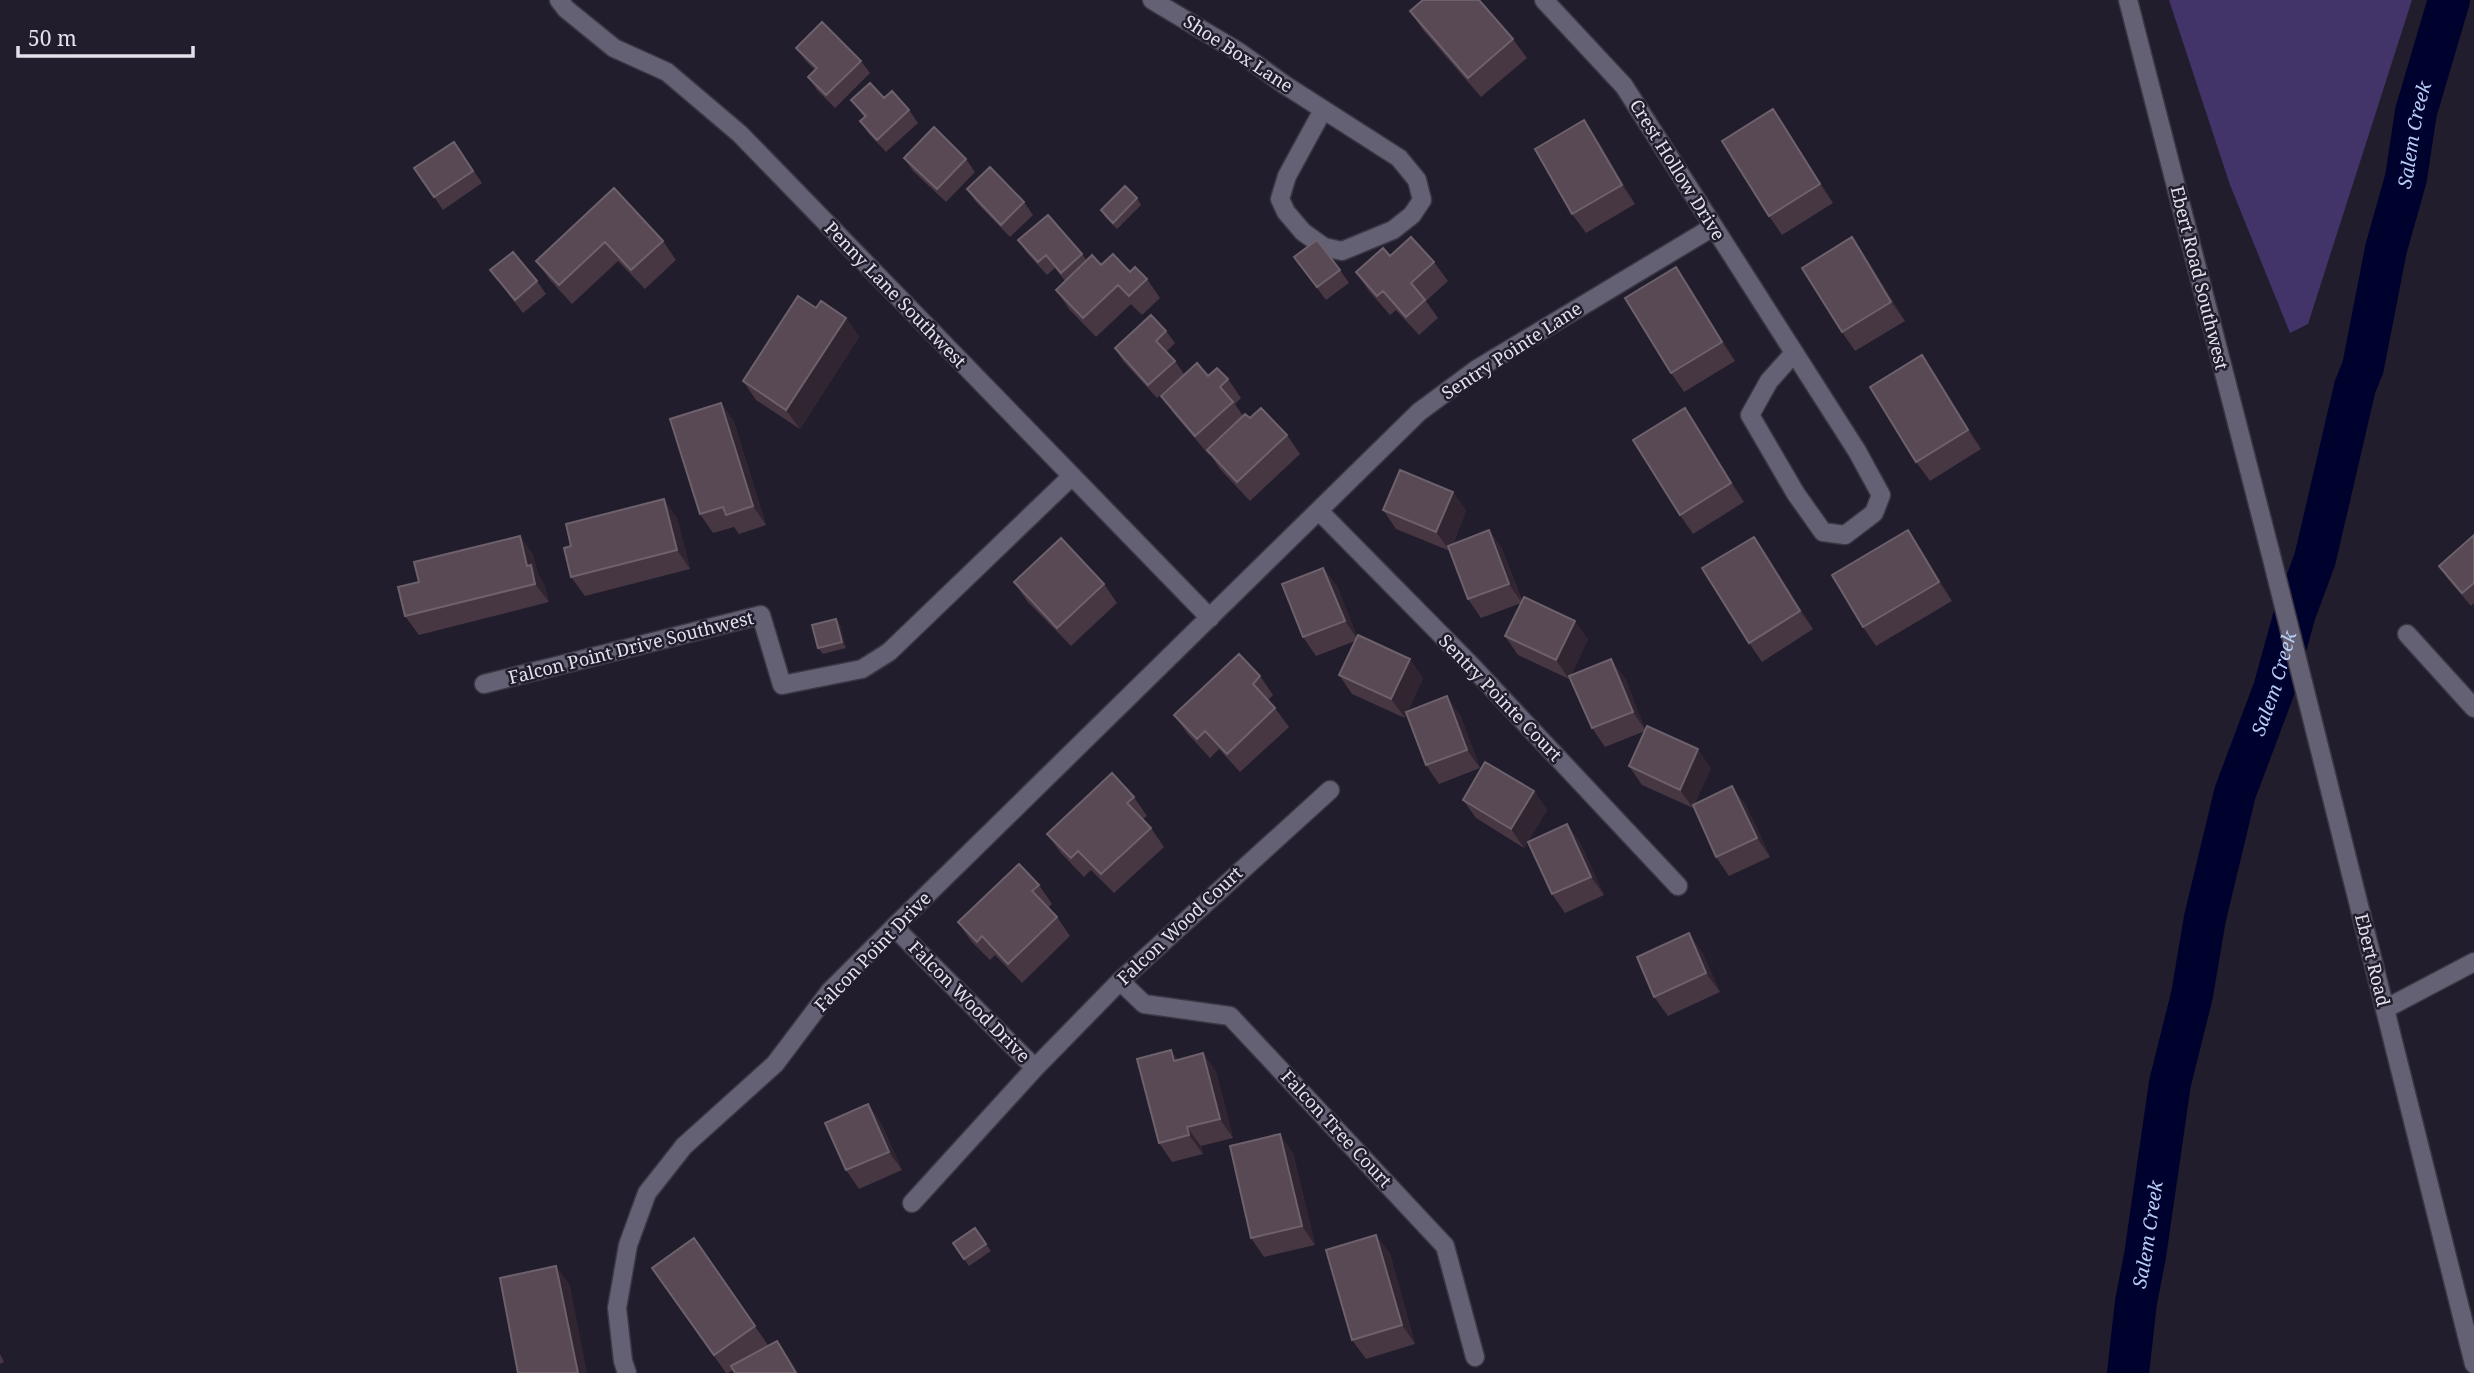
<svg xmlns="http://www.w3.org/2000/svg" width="2474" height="1373" font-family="'Noto Serif',serif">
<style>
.grass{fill:#423368}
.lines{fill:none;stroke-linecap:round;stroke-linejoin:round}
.river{stroke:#00022e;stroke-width:42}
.street-casing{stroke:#3b3744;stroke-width:21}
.secondary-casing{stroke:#3b3744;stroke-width:21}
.street{stroke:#656174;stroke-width:18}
.secondary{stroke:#656174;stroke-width:18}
.wall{fill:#473742}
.shaded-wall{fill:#312532}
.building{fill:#584954;stroke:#6d616c;stroke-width:2}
.labels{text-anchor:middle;stroke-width:5;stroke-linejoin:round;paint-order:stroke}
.street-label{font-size:18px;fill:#e3e1ec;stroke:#211d2d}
.water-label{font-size:19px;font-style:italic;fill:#b7cdf2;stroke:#211d2d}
</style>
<rect width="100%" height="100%" fill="#211d2d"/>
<!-- grass -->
<path class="grass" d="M2169,0H2412L2308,324L2290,333L2230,185Z"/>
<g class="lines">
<!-- river -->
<path class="river" id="s1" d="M2128,1373L2136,1302L2145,1256L2170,1083L2192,995L2205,918L2235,793L2274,689L2295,613L2315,559L2355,387L2363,367L2386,249L2406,178L2416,112L2449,0"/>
<!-- street casing -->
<g class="street-casing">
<path id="street" d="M559,0L566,9L614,48L667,72L740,134L1210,618
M1152,0L1239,52L1285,85L1399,158L1417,180L1422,200L1412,215L1393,230L1342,251L1324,247L1303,232L1286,212L1280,199L1287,176L1323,110
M1544,0L1624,86L1857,451L1881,495L1874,513L1845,535L1823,532L1796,494L1750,415L1769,381L1794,353
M1320,512L1467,661L1678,886
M2407,634L2474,708
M484,684L761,615L782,685L862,669L889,652L1071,477
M894,927L1035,1068
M1120,981L1144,1004L1230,1016L1445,1246L1475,1357
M912,1203L1035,1068L1120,981L1330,790
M627,1373L623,1361L617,1308L628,1245L647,1193L684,1146L775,1064L830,991L894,927L1419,412L1477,369L1713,227"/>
</g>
<!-- secondary casing -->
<g class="secondary-casing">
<path id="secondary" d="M2128,0L2271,555L2474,1364
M2385,1009L2474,962"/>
</g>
<!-- street -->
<use href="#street" class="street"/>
<!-- secondary -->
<use href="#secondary" class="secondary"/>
</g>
<!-- wall -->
<path class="wall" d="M1410,11L1513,39L1527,58L1481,97L1423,30Z
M796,48L861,61L870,73L835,108L817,90L808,77L815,70L805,60Z
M884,98L909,110L918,123L886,152L869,134L860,121L864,117L851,100Z
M1773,109L1786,128L1833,203L1782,235L1769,216Z
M1584,120L1597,139L1635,204L1586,233L1572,214Z
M454,142L482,183L443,210L414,168Z
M904,158L966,159L975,172L946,202L913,171Z
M614,188L663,241L676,260L645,289L618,261L572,304L550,280L536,261Z
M967,189L1024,202L1033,215L1010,237L976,202Z
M1137,198L1141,205L1117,229L1105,217L1101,210Z
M1852,237L1865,256L1905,321L1855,351L1842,332Z
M1018,240L1082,254L1087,261L1130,272L1147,279L1160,298L1142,315L1131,304L1096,337L1069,309L1056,290L1065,281L1055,268L1047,275L1027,253Z
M1390,256L1434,262L1448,281L1426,301L1438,318L1419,335L1396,310L1390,315L1369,291L1356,272Z
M1294,257L1340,270L1349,283L1326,300Z
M1676,267L1689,286L1735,361L1684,392L1671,373Z
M490,270L537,281L546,294L523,313Z
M846,318L859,337L800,429L756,400L743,381Z
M1166,331L1175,343L1166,352L1175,361L1184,374L1157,398L1123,361L1115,348Z
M1935,374L1981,449L1930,481L1916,462Z
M1208,376L1228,379L1241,398L1235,404L1243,416L1287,435L1300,454L1250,501L1220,469L1210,454L1209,455L1174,414L1161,396Z
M721,403L734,422L766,525L739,534L734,527L713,533L700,514Z
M1685,408L1698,427L1744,502L1693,534L1680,515Z
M1453,492L1466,511L1453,544L1489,530L1502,549L1522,601L1588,639L1571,675L1625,678L1645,730L1711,768L1695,803L1746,805L1770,857L1729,876L1716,857L1694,807L1693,808L1642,785L1629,766L1645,731L1605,747L1592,728L1570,678L1569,679L1518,655L1505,636L1521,603L1481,618L1468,599L1450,551L1396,529L1383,510Z
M677,518L690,569L585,596L571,577Z
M1908,530L1921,549L1952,601L1876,646L1863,627Z
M2474,535V603L2471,606L2448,579L2439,566Z
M520,536L533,555L538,574L544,584L549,602L419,635L405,616L419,582Z
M1754,537L1767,555L1813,629L1762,662L1749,643Z
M1323,568L1337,586L1357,637L1423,678L1408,711L1460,715L1480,768L1439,784L1426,765L1406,714L1405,718L1352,694L1339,675L1355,641L1316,656L1303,637Z
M1014,582L1104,584L1117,603L1071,646L1027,601Z
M836,619L840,625L846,648L823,654L818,648Z
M1260,676L1273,695L1268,700L1275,708L1289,727L1240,772L1219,749L1210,758L1187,733L1174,715Z
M1534,791L1547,810L1524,848L1476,818L1463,800Z
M1134,797L1147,816L1143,819L1151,828L1164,847L1114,893L1091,870L1084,877L1061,853L1047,834Z
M1567,824L1580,843L1604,895L1565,913L1552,894Z
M1039,885L1052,904L1048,908L1057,917L1070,936L1022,983L995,955L990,960L971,941L958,922Z
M1702,952L1720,992L1668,1016L1654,997Z
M1203,1053L1216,1072L1233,1138L1201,1146L1203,1154L1172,1162L1159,1143L1178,1060Z
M868,1104L881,1123L902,1170L859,1189L846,1170Z
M1293,1153L1315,1245L1264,1257L1251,1238Z
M975,1228L991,1251L969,1266L953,1243Z
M1376,1235L1390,1254L1415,1344L1366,1359L1352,1340Z
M694,1238L768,1345L763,1349L790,1359L733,1370L728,1373H726L652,1268Z
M0,1354L4,1362L0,1364Z"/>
<!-- shaded-wall -->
<path class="shaded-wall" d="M1773,109L1786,128L1833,203L1820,184Z
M1584,120L1597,139L1635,204L1622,185Z
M1852,237L1865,256L1905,321L1891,302Z
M1676,267L1689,286L1735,361L1722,342Z
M846,318L859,337L800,429L786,410Z
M1922,355L1935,374L1981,449L1968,430Z
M721,403L734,422L766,525L753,506Z
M1685,408L1698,427L1744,502L1731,483Z
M1453,492L1466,511L1450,551L1436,532Z
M664,499L677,518L690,569L677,550Z
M1489,530L1502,549L1522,603L1509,584Z
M1908,530L1921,549L1952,601L1939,582Z
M520,536L533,555L538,574L544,584L549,602L535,584L527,566Z
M1754,537L1767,555L1813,629L1800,611Z
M1323,568L1337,586L1358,640L1345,621Z
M836,619L840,625L846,648L842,642Z
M1575,621L1588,639L1569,679L1556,660Z
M1410,659L1423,678L1405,718L1391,699Z
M1611,659L1625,678L1646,731L1633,712Z
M1447,696L1460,715L1480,768L1467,750Z
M1698,749L1711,768L1693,808L1680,790Z
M1732,786L1746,805L1770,857L1757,838Z
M1534,791L1547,810L1524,848L1511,829Z
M1567,824L1580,843L1604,895L1591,877Z
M1689,933L1702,952L1720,992L1706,973Z
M1171,1050L1185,1069L1174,1061Z
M1203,1053L1216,1072L1233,1138L1220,1119Z
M868,1104L881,1123L902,1170L889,1152Z
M1187,1127L1201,1146L1203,1154L1189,1135Z
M1280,1134L1293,1153L1315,1245L1302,1226Z
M1376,1235L1390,1254L1415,1344L1402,1325Z
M556,1266L570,1285L587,1373H578Z
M777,1341L790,1359L798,1373H796Z"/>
<!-- building -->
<path class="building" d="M1423,0H1479L1513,39L1468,78L1410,11Z
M822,22L861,61L826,95L808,77L817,68L796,48Z
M870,83L884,98L892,91L909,110L877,140L860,121L866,116L851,100Z
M1773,109L1820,184L1769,216L1722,141Z
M1584,120L1622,185L1572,214L1535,149Z
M934,127L966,159L937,189L904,158Z
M454,142L473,171L434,197L414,168Z
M990,167L1024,202L1001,225L967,189Z
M1125,186L1137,198L1113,223L1101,210Z
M614,188L663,241L631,270L605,242L559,285L536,261Z
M1048,215L1082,254L1061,273L1046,255L1038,262L1018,240Z
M1411,237L1434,262L1411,283L1425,300L1406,317L1383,291L1377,296L1356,272L1383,248L1390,256Z
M1852,237L1891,302L1842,332L1802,268Z
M1317,240L1340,270L1317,287L1294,257Z
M513,252L537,281L515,300L490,270Z
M1113,254L1130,272L1135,267L1147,279L1129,296L1118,285L1083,318L1056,290L1092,255L1101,265Z
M1676,267L1722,342L1671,373L1625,298Z
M798,296L816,308L821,301L846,318L786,410L743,381Z
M1151,315L1166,331L1156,341L1175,361L1148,385L1115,348Z
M1922,355L1968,430L1916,462L1870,387Z
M1197,363L1208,376L1217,368L1228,379L1220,387L1233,402L1195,436L1161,396Z
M721,403L753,506L726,515L723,507L700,514L670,419Z
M1261,408L1287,435L1237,482L1207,450L1245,414L1250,418Z
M1685,408L1731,483L1680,515L1633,440Z
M1400,470L1453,492L1436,532L1383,510Z
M664,499L677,550L571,577L564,548L571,546L566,524Z
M1489,530L1509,584L1468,599L1448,546Z
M1908,530L1939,582L1863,627L1832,575Z
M2474,535V583L2462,593L2439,566Z
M520,536L527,566L531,565L535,584L405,616L398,587L419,582L414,562Z
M1754,537L1800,611L1749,643L1702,568Z
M1061,538L1104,584L1057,628L1014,582Z
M1323,568L1345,621L1303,637L1282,584Z
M1524,597L1575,621L1556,660L1505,636Z
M836,619L842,642L818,648L812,625Z
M1358,635L1410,659L1391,699L1339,675Z
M1239,654L1260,676L1253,684L1275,708L1227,754L1205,731L1197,739L1174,715Z
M1611,659L1633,712L1592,728L1569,676Z
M1447,696L1467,750L1426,765L1406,712Z
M1647,726L1698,749L1680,790L1629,766Z
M1485,762L1534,791L1511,829L1463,800Z
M1112,773L1134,797L1127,803L1151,828L1101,874L1078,851L1071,858L1047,834Z
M1732,786L1757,838L1716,857L1693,805Z
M1567,824L1591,877L1552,894L1528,842Z
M1019,864L1039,885L1032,891L1057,917L1008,964L982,936L977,942L958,922Z
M1689,933L1706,973L1654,997L1637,957Z
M1171,1050L1174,1061L1203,1053L1220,1119L1187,1127L1189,1135L1159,1143L1137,1059Z
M868,1104L889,1152L846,1170L825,1123Z
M1280,1134L1302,1226L1251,1238L1230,1146Z
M975,1228L986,1244L964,1259L953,1243Z
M1376,1235L1402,1325L1352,1340L1326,1250Z
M694,1238L755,1326L714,1355L652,1268Z
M556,1266L578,1373H518L500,1278Z
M777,1341L796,1373H735L731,1366Z"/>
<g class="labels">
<!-- street labels -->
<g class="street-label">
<text transform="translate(1238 54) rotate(33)" y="6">Shoe Box Lane</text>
<text transform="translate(1677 170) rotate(58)" y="6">Crest Hollow Drive</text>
<text transform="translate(2199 278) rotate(76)" y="6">Ebert Road Southwest</text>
<text transform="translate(895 295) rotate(46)" y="6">Penny Lane Southwest</text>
<text transform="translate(1512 351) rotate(-33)" y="6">Sentry Pointe Lane</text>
<text transform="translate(631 648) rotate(-14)" y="6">Falcon Point Drive Southwest</text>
<text transform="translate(1500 698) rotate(46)" y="6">Sentry Pointe Court</text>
<text transform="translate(1180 926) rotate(-43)" y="6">Falcon Wood Court</text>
<text transform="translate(873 952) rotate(-46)" y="6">Falcon Point Drive</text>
<text transform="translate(2372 960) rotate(76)" y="6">Ebert Road</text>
<text transform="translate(969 1002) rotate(45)" y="6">Falcon Wood Drive</text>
<text transform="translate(1336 1129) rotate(47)" y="6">Falcon Tree Court</text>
</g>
<!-- water labels -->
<g class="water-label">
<text dy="7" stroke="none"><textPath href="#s1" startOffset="1274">Salem Creek</textPath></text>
<text dy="7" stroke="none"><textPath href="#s1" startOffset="707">Salem Creek</textPath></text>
<text dy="7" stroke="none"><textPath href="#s1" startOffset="140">Salem Creek</textPath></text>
</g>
</g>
<!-- scale -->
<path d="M18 46v10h175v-10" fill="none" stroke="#e3e1ec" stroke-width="3.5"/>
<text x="28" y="46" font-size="21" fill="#e3e1ec" stroke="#211d2d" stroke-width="5" paint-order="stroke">50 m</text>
</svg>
